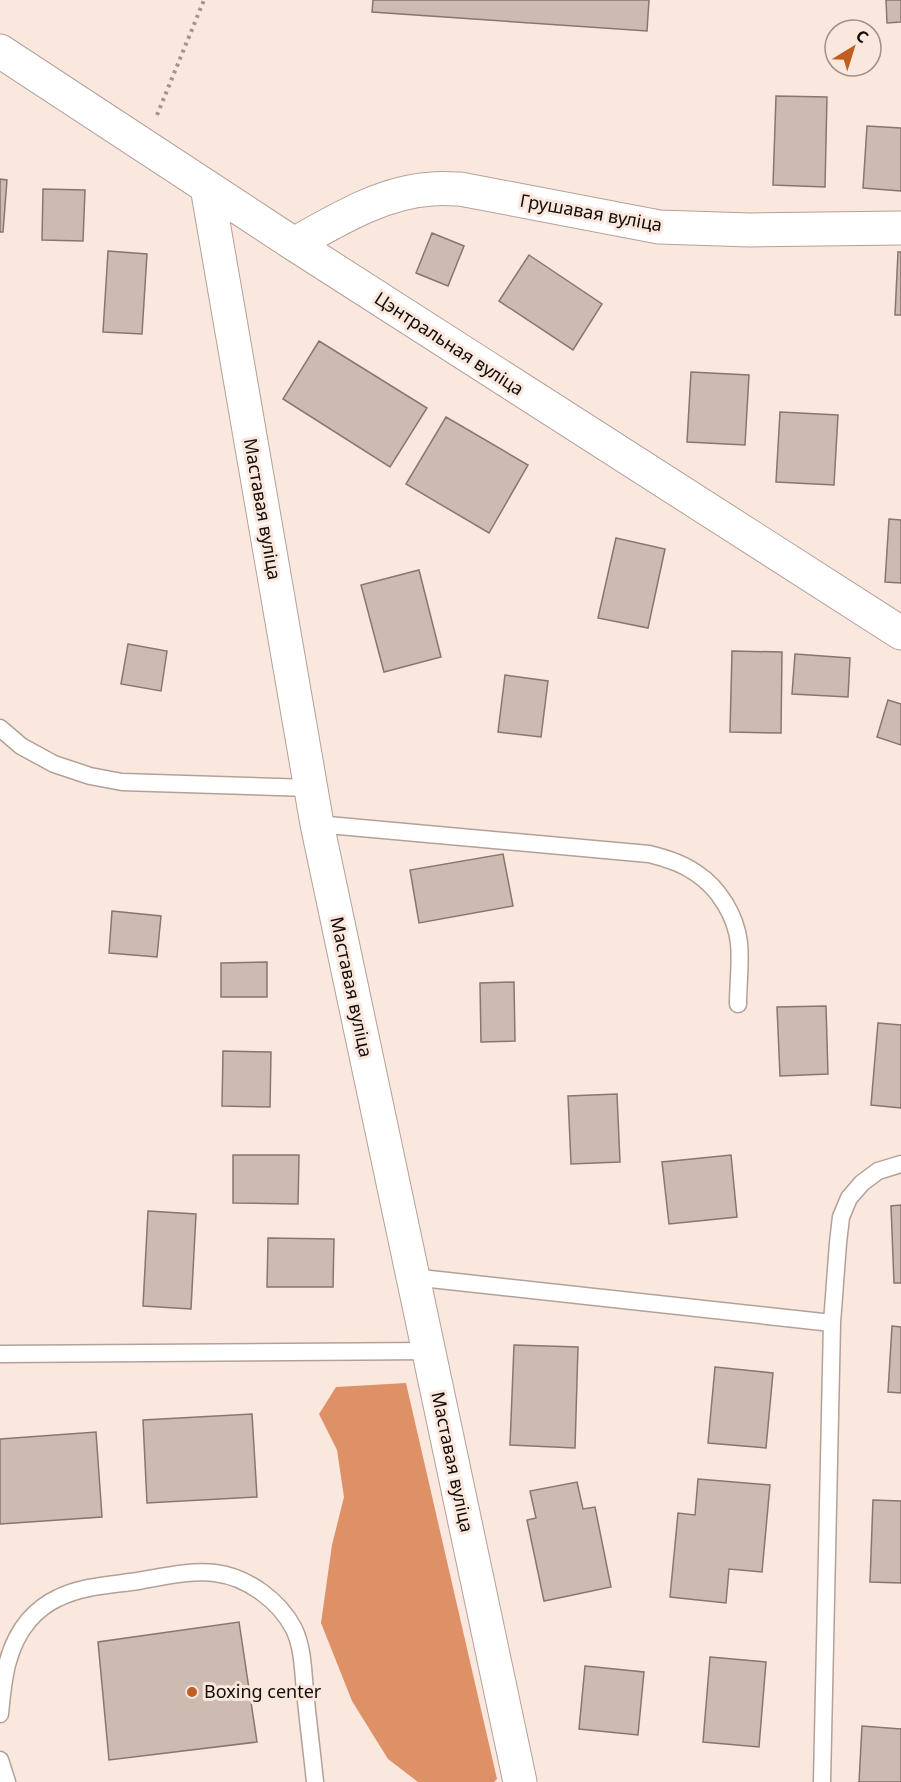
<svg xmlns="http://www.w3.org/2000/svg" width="901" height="1782" font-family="'Noto Sans',sans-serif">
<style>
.forest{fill:#de9167}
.building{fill:#cdbab1;stroke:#88776e;stroke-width:1.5}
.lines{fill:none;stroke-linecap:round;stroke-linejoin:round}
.service-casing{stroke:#b3a198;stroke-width:19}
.minor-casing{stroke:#b3a198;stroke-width:35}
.path{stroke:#a3948d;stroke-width:4;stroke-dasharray:3 4.5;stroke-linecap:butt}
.service{stroke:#fff;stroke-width:16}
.minor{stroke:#fff;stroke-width:33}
.poi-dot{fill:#bf5e1e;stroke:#fae7dd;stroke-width:2}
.labels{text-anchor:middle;stroke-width:6;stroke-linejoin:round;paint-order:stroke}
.street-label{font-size:18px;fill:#130c09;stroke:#fae7dd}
.poi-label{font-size:18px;fill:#130c09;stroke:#fae7dd;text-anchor:start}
</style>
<rect width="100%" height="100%" fill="#fae7dd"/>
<!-- forest -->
<path class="forest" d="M406,1383L497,1779L494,1782H418L388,1759L352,1701L321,1623L332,1545L344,1497L337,1450L319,1414L336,1387Z"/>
<!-- building -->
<path class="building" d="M373,0H649L647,31L372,12Z
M886,0H901V22L887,23Z
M776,96L827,97L825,187L773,185Z
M867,126L901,128V191L863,188Z
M0,179L7,180L3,232H0Z
M43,189L85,190L83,241L42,240Z
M432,233L464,246L448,286L416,273Z
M108,251L147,254L142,334L103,332Z
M898,252H901V315H895Z
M529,255L602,304L573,350L499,301Z
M319,341L427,408L390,467L283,399Z
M691,372L749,375L745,445L687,442Z
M780,412L838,415L834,485L776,482Z
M446,417L528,465L489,533L406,484Z
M889,519L901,520V583L885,582Z
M616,538L665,549L648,628L598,618Z
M419,570L441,657L384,672L361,585Z
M128,644L167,651L161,691L121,684Z
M732,651L782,652L781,733L730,732Z
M795,654L850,658L848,697L792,694Z
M505,675L548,681L541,737L498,732Z
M888,700L901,704V745L877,737Z
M503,854L513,906L419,923L410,870Z
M112,911L161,916L157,957L109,953Z
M267,962V997H221V963Z
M514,982L515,1041L481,1042L480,983Z
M826,1006L828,1074L780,1076L777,1007Z
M878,1023L901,1025V1108L871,1105Z
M223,1051L271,1052L270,1107L222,1106Z
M617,1094L620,1162L571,1164L568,1096Z
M233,1155H299L298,1204L233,1203Z
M731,1155L737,1217L669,1224L662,1162Z
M901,1205V1283H894L891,1206Z
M148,1211L196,1214L191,1309L143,1306Z
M268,1238L334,1239L333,1287H267Z
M892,1326L901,1327V1393L888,1392Z
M514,1345L578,1347L575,1448L510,1445Z
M715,1367L773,1373L766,1448L708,1443Z
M252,1414L257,1497L147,1503L143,1420Z
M96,1432L102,1517L0,1524V1439Z
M698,1479L770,1485L762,1572L729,1569L726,1603L670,1597L678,1513L695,1515Z
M577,1482L583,1509L595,1507L611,1587L544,1601L527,1520L536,1518L530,1491Z
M873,1500L901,1501V1583L870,1582Z
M239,1622L257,1742L109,1760L98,1642Z
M710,1657L766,1662L759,1747L703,1742Z
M585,1666L644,1672L638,1735L579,1729Z
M862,1726L901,1729V1782H859Z"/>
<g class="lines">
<!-- service casing -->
<g class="service-casing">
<path id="service" d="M0,728L21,746L54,764L90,776L122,782L310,788
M317,824L649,854C666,858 682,863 696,873C719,888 736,916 739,943C741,962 738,984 738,1004
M412,1277L832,1323
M0,1354L429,1351
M0,1714C3,1681 6,1647 29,1620C37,1611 47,1603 58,1598C82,1586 111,1585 138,1581C162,1577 190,1570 215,1573C247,1577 279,1600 294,1629C303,1648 303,1671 305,1691C308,1722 312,1752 315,1782
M0,1760L7,1782
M822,1782L832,1323L838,1243L841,1217L849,1198L862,1183L878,1171L901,1164"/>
</g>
<!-- minor casing -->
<g class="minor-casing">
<path id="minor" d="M0,51L294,244L901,633
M207,187L317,824L520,1782
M294,244C337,220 382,192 432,189C441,188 451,189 460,189L659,227L750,230L901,228"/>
</g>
<!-- path -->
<path class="path" d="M157,115L204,0"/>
<!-- service -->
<use href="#service" class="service"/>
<!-- minor -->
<use href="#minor" class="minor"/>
</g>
<!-- markers -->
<circle class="poi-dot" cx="192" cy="1692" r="6"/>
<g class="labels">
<!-- street labels -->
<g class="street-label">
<text transform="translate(591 213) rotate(10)" y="6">Грушавая вуліца</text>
<text transform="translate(449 344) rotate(33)" y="6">Цэнтральная вуліца</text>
<text transform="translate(262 509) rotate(80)" y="6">Маставая вуліца</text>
<text transform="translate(351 987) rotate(78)" y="6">Маставая вуліца</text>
<text transform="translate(452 1462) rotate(78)" y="6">Маставая вуліца</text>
</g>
<!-- poi labels -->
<g class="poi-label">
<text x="204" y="1698">Boxing center</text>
</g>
</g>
<!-- north arrow -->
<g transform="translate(853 48) rotate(38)"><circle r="28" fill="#fae7dd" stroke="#9e8f88" stroke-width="1.5"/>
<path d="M0-4.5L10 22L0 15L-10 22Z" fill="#bf5e1e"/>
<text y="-9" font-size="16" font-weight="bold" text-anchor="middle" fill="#130c09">С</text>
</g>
</svg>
